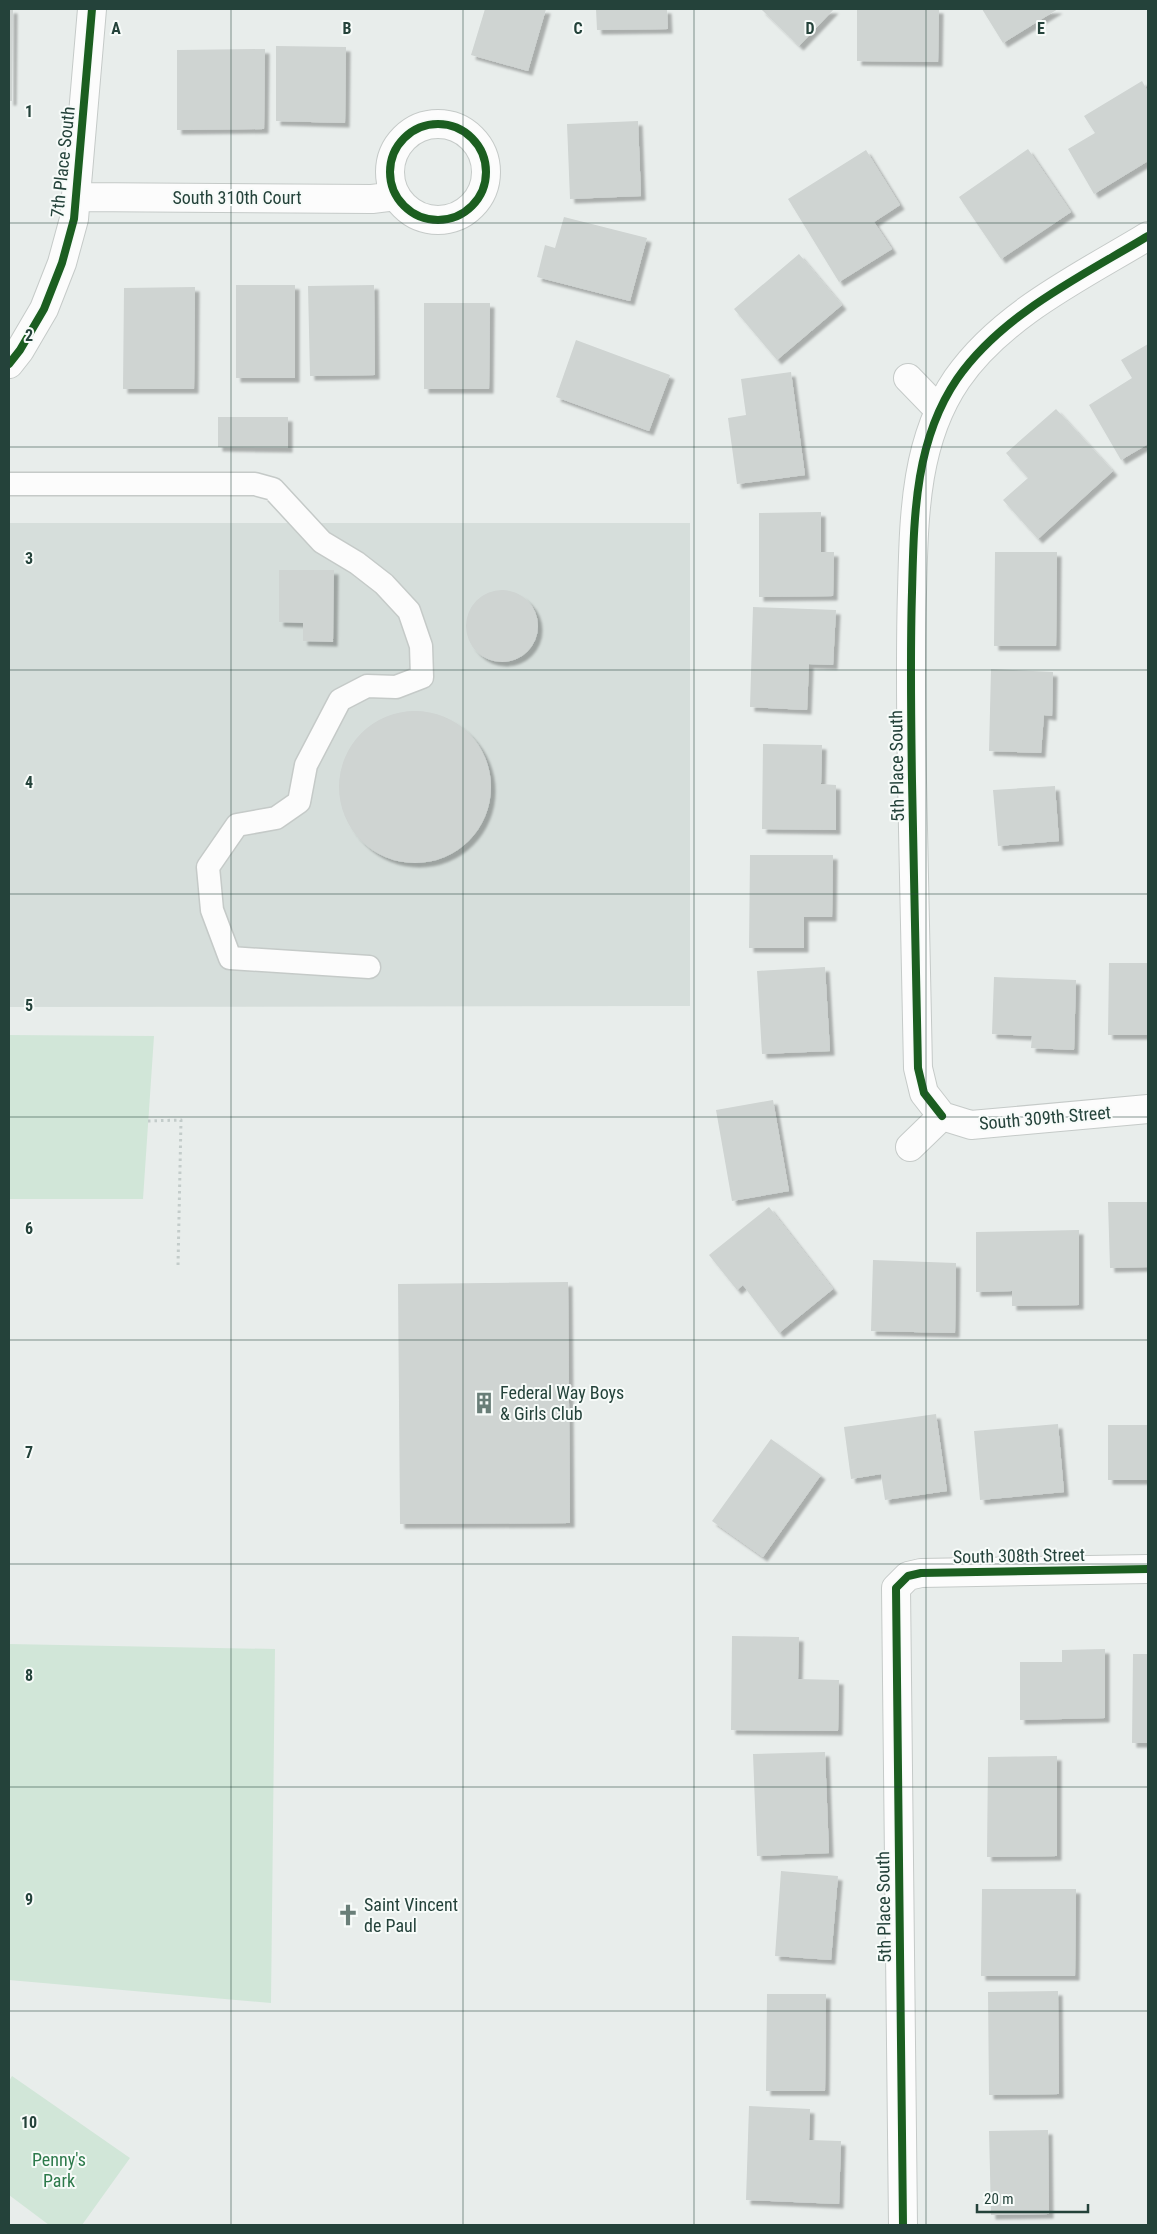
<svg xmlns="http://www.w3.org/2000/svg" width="1157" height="2234" font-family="'Roboto Condensed',sans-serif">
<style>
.built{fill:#d6dedb}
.green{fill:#d1e6d8}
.building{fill:#cfd4d2;filter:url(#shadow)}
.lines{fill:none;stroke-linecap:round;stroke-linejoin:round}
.service-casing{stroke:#c5cac8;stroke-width:25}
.minor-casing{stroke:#c5cac8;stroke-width:30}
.path{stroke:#c3ccca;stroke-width:3;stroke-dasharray:2.5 4;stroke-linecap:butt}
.service{stroke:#fcfcfc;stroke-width:22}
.minor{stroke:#fcfcfc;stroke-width:28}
.cycleway-casing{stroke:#f7fbf9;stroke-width:11}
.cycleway{stroke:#1b5e20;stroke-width:8}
.grid{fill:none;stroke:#24423a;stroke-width:1;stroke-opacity:0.55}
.labels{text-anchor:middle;stroke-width:4;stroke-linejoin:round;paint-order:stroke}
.street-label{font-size:18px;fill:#24423a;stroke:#f7fbf9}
.poi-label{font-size:18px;fill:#24423a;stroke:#f7fbf9;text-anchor:start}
.park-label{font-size:18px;fill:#2d7a4b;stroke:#f7fbf9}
.grid-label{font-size:16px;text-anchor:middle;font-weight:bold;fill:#24423a;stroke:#f7fbf9;stroke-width:4;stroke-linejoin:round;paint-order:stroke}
</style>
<defs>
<filter id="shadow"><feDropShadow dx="4.5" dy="4.5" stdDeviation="1" flood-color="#0004"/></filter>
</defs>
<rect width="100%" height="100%" fill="#e8edeb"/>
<!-- built -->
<path class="built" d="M9,523H690V1006L9,1007Z"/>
<!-- green -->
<path class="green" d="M9,1035L154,1036L143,1199H9Z
M9,1644L275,1649L271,2003L9,1980Z
M12,2076L130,2158L82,2225H49L9,2195V2081Z"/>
<!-- building -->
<path class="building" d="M9,9H13L12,101H9Z
M485,9H546L528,71L471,55Z
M596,9H667L668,29L597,30Z
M761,9H834L799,46Z
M857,9H939L938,62L857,61Z
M982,9H1058L1003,43Z
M276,46L346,47L345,123L276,121Z
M265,49L264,129L177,130V50Z
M1142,81L1148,92V161L1094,194L1068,149L1095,133L1084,116Z
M638,121L641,196L570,199L567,124Z
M1028,149L1071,212L1001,259L959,197Z
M866,150L900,205L874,222L892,249L839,282L788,199Z
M564,217L647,238L630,301L537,277L545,245L555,248Z
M799,254L842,305L777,360L734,309Z
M236,285H295V378H236Z
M374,285L375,375L310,376L308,286Z
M195,287L194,389H123L124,288Z
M424,303H490L489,389H424Z
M576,340L670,375L649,431L556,397Z
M1148,344V444L1121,460L1089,405L1132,378L1121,360Z
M791,372L805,475L737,484L728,418L746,415L741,379Z
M1056,409L1113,471L1038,539L1003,500L1028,478L1006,453Z
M218,417H288V448L218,447Z
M821,512V552H834L833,596L759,597V513Z
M995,552H1057L1056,646H994Z
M279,570H334L333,642L303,641V623L279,622Z
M466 626a36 36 0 1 1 72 0a36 36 0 1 1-72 0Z
M753,607L836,610L833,665L809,664L807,710L750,707Z
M991,669L1053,672L1052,716L1044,715L1041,753L989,751Z
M339 787a76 76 0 1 1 152 0a76 76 0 1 1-152 0Z
M763,744L822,745L821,784L836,785V830L762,829Z
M1055,786L1059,841L998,846L993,790Z
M750,855H833L832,917H804V948H749Z
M1109,963H1148V1035H1108Z
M825,967L830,1051L762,1054L757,971Z
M994,977L1076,980L1074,1050L1031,1048L1032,1036L992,1034Z
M773,1100L789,1191L732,1201L716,1110Z
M1108,1202H1148V1267L1110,1268Z
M769,1207L833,1289L779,1333L743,1285L737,1290L709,1255Z
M1079,1230V1305L1012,1306V1291L976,1292V1232Z
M873,1260L956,1263L955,1333L871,1331Z
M568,1282L570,1523L400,1524L398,1284Z
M936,1414L947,1491L885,1500L881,1474L851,1479L844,1427Z
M1058,1424L1064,1492L980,1500L974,1431Z
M1108,1425H1148V1480H1108Z
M771,1439L821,1475L763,1557L712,1521Z
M732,1636L799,1637L798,1679L839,1680L838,1731L731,1730Z
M1105,1649V1718L1020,1720V1662H1062V1650Z
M1133,1654H1148V1743H1132Z
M825,1752L829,1853L757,1856L753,1754Z
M1057,1756V1856L987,1857L988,1757Z
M781,1871L838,1876L831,1960L775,1956Z
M982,1889H1076L1075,1976H981Z
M1058,1991L1059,2094L989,2095L988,1992Z
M767,1994H826L825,2091H766Z
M749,2106L810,2109L809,2140L841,2141L839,2204L746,2200Z
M1048,2130L1049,2214L991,2215L989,2131Z"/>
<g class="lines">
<!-- service casing -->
<g class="service-casing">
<path id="service" d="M9,484H255L273,489L322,542L357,563L384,584L409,611L421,646L422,677L396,687L367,686L340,700L306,765L299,802L276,818L237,825L208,867L212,910L230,958L369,967"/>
</g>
<!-- minor casing -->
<g class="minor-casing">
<path id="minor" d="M390 172a48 48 0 1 1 96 0a48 48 0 1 1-96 0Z
M78,197L372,199L396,196
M9,364L20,350L44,309L62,263L74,219L92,9
M908,378L939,410
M942,1116L924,1093L918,1068C916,972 914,876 912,781C911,718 910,655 912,592C914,519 914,442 957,379C1002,314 1082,276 1148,236
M942,1116L971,1125L1148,1109
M910,1147L942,1116
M903,2225L896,1588L908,1576L921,1573L1148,1569"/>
</g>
<!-- path -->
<path class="path" d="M148,1121L181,1120L178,1266"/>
<!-- service -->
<use href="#service" class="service"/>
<!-- minor -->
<use href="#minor" class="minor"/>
<!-- cycleway casing -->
<g class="cycleway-casing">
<path id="cycleway" d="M390 172a48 48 0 1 1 96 0a48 48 0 1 1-96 0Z
M9,364L20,350L44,309L62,263L74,219L92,9
M942,1116L924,1093L918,1068C916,972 914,876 912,781C911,718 910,655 912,592C914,519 914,442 957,379C1002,314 1082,276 1148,236
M903,2225L896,1588L908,1576L921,1573L1148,1569"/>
</g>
<!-- cycleway -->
<use href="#cycleway" class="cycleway"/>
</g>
<!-- grid -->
<path class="grid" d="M231,9V2225M463,9V2225M694,9V2225M926,9V2225M9,223H1148M9,447H1148M9,670H1148M9,894H1148M9,1117H1148M9,1340H1148M9,1564H1148M9,1787H1148M9,2011H1148"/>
<!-- icons -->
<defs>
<g id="building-bare" transform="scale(1.725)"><path d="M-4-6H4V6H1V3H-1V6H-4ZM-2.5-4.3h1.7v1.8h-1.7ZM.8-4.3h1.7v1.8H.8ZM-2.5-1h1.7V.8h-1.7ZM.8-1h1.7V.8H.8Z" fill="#697e78" stroke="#f7fbf9" stroke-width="2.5" paint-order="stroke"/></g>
<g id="church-bare" transform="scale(1.725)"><path d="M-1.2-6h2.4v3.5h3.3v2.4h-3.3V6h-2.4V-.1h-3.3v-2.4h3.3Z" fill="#697e78" stroke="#f7fbf9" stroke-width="2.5" paint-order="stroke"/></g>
</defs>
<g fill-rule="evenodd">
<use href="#building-bare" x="484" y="1403"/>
<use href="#church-bare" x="348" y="1915"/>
</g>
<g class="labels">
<!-- street labels -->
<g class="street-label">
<text transform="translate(63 162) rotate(-84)" y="6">7th Place South</text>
<text x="237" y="204">South 310th Court</text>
<text transform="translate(897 766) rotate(-91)" y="6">5th Place South</text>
<text transform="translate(1045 1118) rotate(-5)" y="6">South 309th Street</text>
<text transform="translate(1019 1556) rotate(-1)" y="6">South 308th Street</text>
<text transform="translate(884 1907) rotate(-91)" y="6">5th Place South</text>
</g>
<!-- poi labels -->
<g class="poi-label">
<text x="500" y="1399">Federal Way Boys<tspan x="500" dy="21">&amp; Girls Club</tspan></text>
<text x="364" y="1911">Saint Vincent<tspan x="364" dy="21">de Paul</tspan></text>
</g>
<!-- park labels -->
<g class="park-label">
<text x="59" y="2166">Penny's<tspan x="59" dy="21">Park</tspan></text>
</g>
</g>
<g class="grid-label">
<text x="116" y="34">A</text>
<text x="347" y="34">B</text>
<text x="578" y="34">C</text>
<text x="810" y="34">D</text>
<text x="1041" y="34">E</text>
<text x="29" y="117">1</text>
<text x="29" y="341">2</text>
<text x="29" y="564">3</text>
<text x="29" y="788">4</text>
<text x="29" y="1011">5</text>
<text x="29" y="1234">6</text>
<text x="29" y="1458">7</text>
<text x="29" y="1681">8</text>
<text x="29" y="1905">9</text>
<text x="29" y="2128">10</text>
</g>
<!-- border -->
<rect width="1157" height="2234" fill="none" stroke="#24423a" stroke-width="20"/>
<!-- scale -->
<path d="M977 2204v8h111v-8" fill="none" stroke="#24423a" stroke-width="2.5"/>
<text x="984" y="2204" font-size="15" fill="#24423a" stroke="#f7fbf9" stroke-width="4" paint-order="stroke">20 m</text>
</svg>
